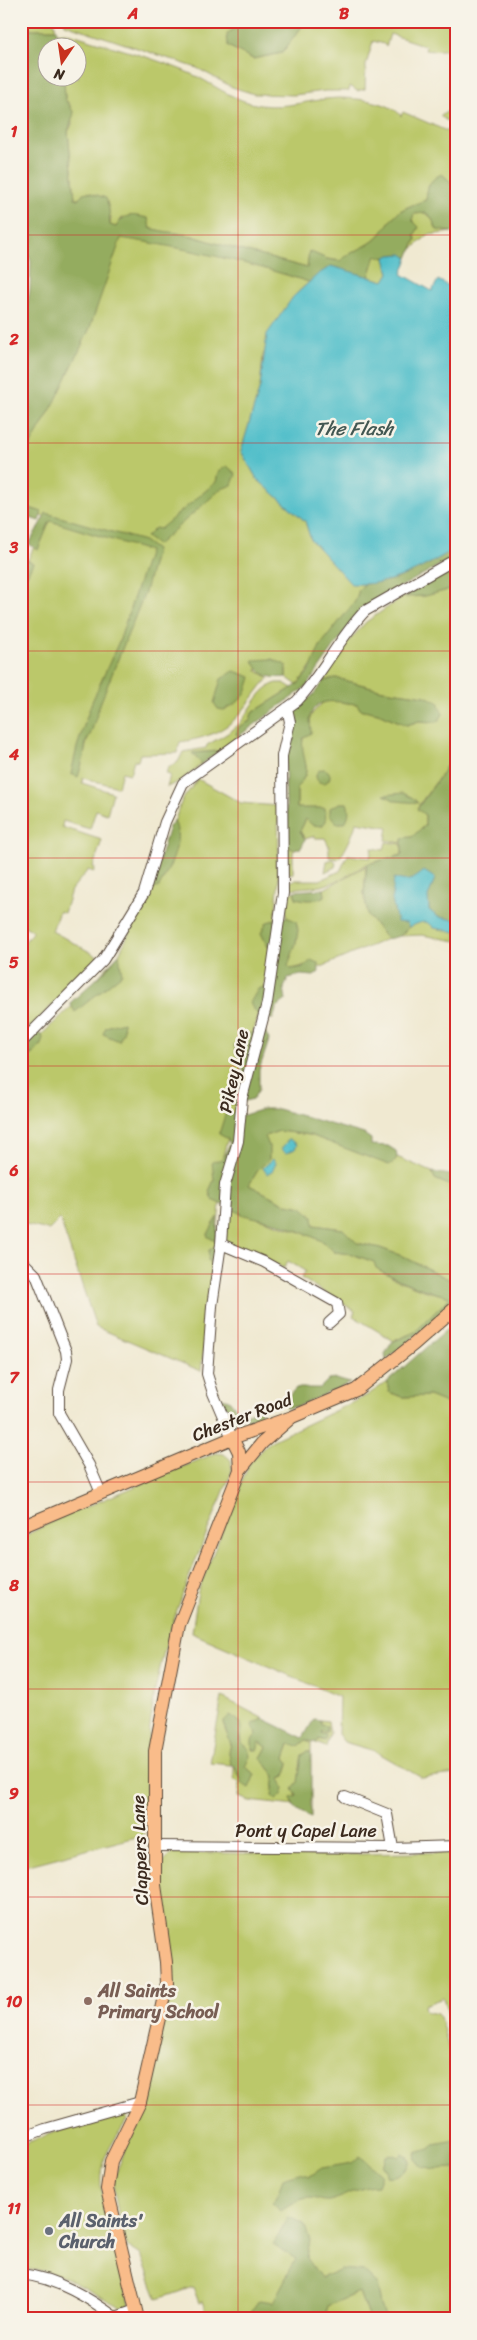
<svg xmlns="http://www.w3.org/2000/svg" width="477" height="2340" font-family="Sriracha,sans-serif">
<style>
.green{fill:#bbc86a;stroke:#7b7944;fill-rule:evenodd}
.forest{fill:#94ac5e;stroke:#686b3e}
.water{fill:#52bfca;stroke:#467474}
.lines{fill:none;stroke-linecap:round;stroke-linejoin:round}
.minor-casing{stroke:#564739;stroke-width:12}
.major-casing{stroke:#564739;stroke-width:14}
.minor{stroke:#fff;stroke-width:10}
.major{stroke:#f9bc8a;stroke-width:12}
.grid{fill:none;stroke:#d62828;stroke-width:1;stroke-opacity:0.55}
.education-dot{fill:#8d6e63;stroke:#f7f3e8;stroke-width:2}
.worship-dot{fill:#6b7280;stroke:#f7f3e8;stroke-width:2}
.labels{text-anchor:middle;stroke-width:5;stroke-linejoin:round;paint-order:stroke}
.street-label{font-size:18px;fill:#3b2a1e;stroke:#f7f3e8}
.education-label{font-size:18px;font-weight:bold;fill:#785e54;stroke:#f7f3e8;text-anchor:start}
.worship-label{font-size:18px;font-weight:bold;fill:#5b616d;stroke:#f7f3e8;text-anchor:start}
.water-label{font-size:19px;font-style:italic;fill:#425752;stroke:#f7f3e8}
.neatline{fill:none;stroke:#d62828;stroke-width:2}
.grid-label{font-size:16px;text-anchor:middle;font-weight:bold;fill:#d62828}
</style>
<rect width="100%" height="100%" fill="#f7f3e8"/>
<filter id="ink" filterUnits="userSpaceOnUse"><feTurbulence type="fractalNoise" baseFrequency=".02" numOctaves="2"/><feDisplacementMap in="SourceGraphic" scale="10" xChannelSelector="R" yChannelSelector="G"/><feConvolveMatrix kernelMatrix="1 2 1 2 8 2 1 2 1" color-interpolation-filters="sRGB"/></filter>
<filter id="wash" filterUnits="userSpaceOnUse"><feTurbulence type="fractalNoise" baseFrequency=".0096" numOctaves="4" result="noise"/><feDisplacementMap in="SourceGraphic" scale="20" xChannelSelector="R" yChannelSelector="G"/><feGaussianBlur stdDeviation="1.12" result="paint"/><feColorMatrix in="noise" values="0 0 0 0 0 0 0 0 0 0 0 0 0 0 0 0 0 1.4 0 .05"/><feComposite in="paint" operator="in"/></filter>
<g filter="url(#wash)">
<rect width="100%" height="100%" fill="#f0e9d1"/>
<!-- green -->
<path class="green" d="M21,21H54L56,29H21Z
M64,21H235L236,27L228,46L253,59L282,53L306,21H456V40L450,50C441,49 434,52 425,50L426,46L390,34L386,47L384,44L373,41L366,65L365,89L357,91L350,86L349,91H325L294,95L254,94L232,87L197,68L65,24Z
M58,32L72,34C114,48 158,58 198,77C219,88 235,101 260,105C287,109 311,99 338,98C355,98 391,101 401,116L403,112L456,135V187L442,174L428,186L426,201C415,204 402,208 394,216C388,223 384,232 377,238C366,248 351,251 341,261L327,259L309,252L307,268L224,246L193,236L163,232L122,218L116,227L110,225L111,217L75,198L68,132L72,124L70,105L65,99L64,78H78V48L61,47Z
M452,109L456,112V127L440,116Z
M425,213L431,217L438,230L452,232L428,235L411,250L416,239L412,220L413,214Z
M118,230L191,243L309,282L293,297L263,355L260,387L241,451L257,479L305,521L311,540L351,583L365,584L359,589L363,600L297,685L286,677V665L256,670L269,678C259,687 253,699 244,709C227,731 207,738 180,742L177,753L140,754L138,761L134,760L130,774L122,772L118,787L83,778L82,783L113,793L107,814L96,810L90,829L63,821L62,827L102,840L93,867L95,868L94,872L88,870L71,890L64,913L59,911L52,931L99,957L30,1028L21,1024V947L33,931L21,924V575L47,518L21,510V452ZM101,701C94,719 86,739 84,757V741Z
M376,254L385,258L389,273L384,281L369,277Z
M448,590L456,594V719L452,722C468,749 431,786 417,808L425,815V825L412,837L402,838V843L386,840L388,827L356,822C355,830 344,856 337,859L329,857V846L325,838H315V836L305,839L300,831L306,819L297,809V787C317,765 297,761 303,739C305,730 312,726 310,717C327,692 333,703 358,704L360,709L378,713L407,725L419,721L429,722L425,696L383,690L336,678L324,681L347,643L366,622L403,597L425,596Z
M277,683H284L292,688L252,713L250,721L239,727L236,734L239,736L219,751L192,753L202,764L180,781L167,787L170,775L166,774L168,767L178,762L183,752L206,748L207,745C219,738 231,733 240,723C252,709 259,688 277,683Z
M198,779L241,803L278,806L279,877L275,920L259,1015L242,1063L237,1087L235,1113L222,1159L220,1205L201,1371L96,1327L60,1219L49,1230L21,1224V1049L41,1035L72,1006L119,954L150,890L182,800Z
M386,842L402,844V855L367,864L340,880L322,886L289,889V882L295,880H320L340,871L348,855L370,858L372,848L384,850Z
M287,843L291,849L296,848L293,852V874L288,873Z
M333,859L336,862L335,867L325,872L327,861Z
M366,866L364,893L368,916L387,939L319,968L317,963L291,969L288,966L291,956L286,917L288,895L294,891L296,898L325,896L324,889Z
M423,921L429,923L434,928L456,932V941L422,935L400,936L409,927Z
M279,1131L310,1135L389,1164L394,1162L397,1157L432,1172L435,1179L456,1188V1283L402,1256L380,1248L357,1243L343,1229L314,1225L302,1207L286,1204L249,1185L258,1170L269,1159L265,1136Z
M227,1208L307,1234L324,1242L334,1252L352,1254L374,1262L393,1278L423,1290L451,1297L415,1332L394,1341L353,1316L355,1311L301,1278L305,1271L288,1261L284,1268L229,1243L225,1239Z
M387,1382L389,1392L402,1397L429,1396L456,1407V1774L422,1778L375,1751L344,1742L338,1734L339,1697L192,1633L198,1591L250,1462L269,1442L366,1396Z
M216,1453L224,1454L231,1460L232,1471C207,1535 176,1600 160,1668C147,1719 146,1781 144,1835L21,1867V1538L57,1519Z
M222,1697L264,1719L252,1725L260,1742L267,1747L261,1758L275,1776L272,1796L280,1778L285,1776L289,1764L285,1758L290,1744L306,1740L311,1742V1752H307L302,1755C298,1770 302,1791 291,1803L295,1806L249,1801L239,1797L240,1782L234,1780V1765L243,1784L245,1767L241,1734L230,1715L224,1721L225,1729L231,1744L229,1752L232,1762L231,1765L210,1763Z
M320,1720L328,1721L330,1733L326,1747L316,1743L319,1739L325,1741L321,1733Z
M173,1852L320,1855L456,1852V2038L443,1998L424,2005L425,2011L437,2014L440,2017L456,2075V2319H384L365,2282L260,2319H205L204,2315L207,2313L203,2301L199,2303L193,2287L158,2299L141,2255L124,2244L114,2191V2178L128,2143L148,2111L167,1996L160,1899L163,1862Z
M126,2112L127,2120C119,2133 108,2148 103,2163C92,2195 124,2269 129,2305L124,2309L66,2278L44,2271L21,2269V2145L60,2130Z
M359,2292L369,2319H324L328,2306Z"/>
<!-- forest -->
<path class="forest" d="M235,21H306L282,53L253,59L228,46L227,34L236,27Z
M21,29H56L61,47L48,48V78H64L65,99L74,113L68,132L75,198L79,199L83,193L88,192L106,198L109,209L110,225L116,227C125,212 132,215 148,218L150,228C165,233 181,232 195,237C232,248 269,258 307,268L309,251L327,259L340,261C351,251 366,248 377,238C383,232 388,223 394,216C402,208 415,204 426,200C427,188 429,179 442,174L456,187V229L452,232L437,230L431,217L426,213L414,214L412,220L419,227L414,236L416,239L408,258C400,253 393,253 385,258L376,255L369,277L331,267L309,282C247,262 186,248 121,238L89,330L55,402L21,462V343L30,290L31,262L21,230Z
M227,466L236,474L232,485L221,489L157,545L146,537L155,528L160,529L216,482L218,472Z
M21,505L42,512L39,521L21,515Z
M46,513L144,541L156,550L145,592L100,704L91,733L86,742L84,757L78,777L71,774L77,747L91,704L120,639L149,551L50,521L38,550L29,544Z
M456,548V556L361,609L306,687L239,736L236,734L239,727L250,721L252,713L297,685L310,670L320,646L356,600L359,589L365,584L396,579L429,564Z
M23,558L33,563L21,587Z
M454,566L456,594L448,590L425,596L403,597Z
M272,659L286,665V677C271,679 259,676 253,660Z
M234,671L251,677C246,696 242,701 224,710L218,709L214,703L221,679Z
M336,678L383,690L425,696L438,702L443,714L438,722L419,721L407,725L378,713L360,709L357,704C342,703 314,694 310,718C310,722 311,729 311,733L303,738C300,761 315,768 297,787V808H325L326,821L322,826L312,825L306,819L300,831L305,840L301,848L291,849L287,843L285,759L296,709L313,695L324,681Z
M456,745L454,893L456,894V920L438,917L429,910L428,897L434,878L405,882L394,878L409,927L400,936L387,939L368,916L364,893L367,864L402,855V838L412,837L425,825V815L417,809L444,771Z
M219,751L202,764L192,753Z
M316 776a7 7 0 1 1 14 0a7 7 0 1 1-14 0Z
M403,793L413,798L418,803L396,801L384,795Z
M340,803H347C350,811 349,816 345,823H337L330,815V808Z
M174,820C184,842 170,867 159,887L150,890L169,827Z
M324,889L325,896C315,901 307,901 296,898L294,891Z
M286,917L296,921L298,930L296,943L288,966L291,969L304,967L311,960L318,963L319,972L314,976L301,975L288,978L284,988L286,1000L277,1007L273,1019C261,1018 255,1014 250,1003L258,989L270,985L274,950L268,947L261,933L267,922Z
M119,954L122,974L75,1012L70,1003L104,972Z
M123,1022L124,1030L119,1041L103,1034L106,1027Z
M21,1024L32,1028L43,1037C42,1048 35,1053 26,1058L21,1052Z
M264,1029L269,1040L259,1070V1089L253,1099L231,1104L226,1102L228,1092L242,1086C248,1060 236,1065 234,1045L242,1036Z
M263,1109H278L364,1134L371,1139V1145L388,1146L396,1151L397,1157L394,1162L389,1165L310,1135L279,1131L265,1136L269,1146V1159L258,1170L249,1185L286,1204L302,1207L313,1217L314,1225L343,1229L357,1243L380,1248L402,1256L456,1283V1302L386,1360L385,1354L392,1342L415,1332L450,1297C424,1290 400,1282 376,1268L374,1262L352,1254L334,1252L324,1242L307,1234L279,1223L244,1215L212,1200L209,1191L214,1180L212,1162L222,1159L230,1144L228,1139L219,1134L226,1112L244,1115Z
M432,1172L456,1176V1188L435,1179Z
M217,1217V1233L215,1241L207,1236Z
M215,1247L217,1255L213,1263L208,1261L209,1250Z
M456,1321V1370L453,1373L456,1407L429,1396L402,1397L389,1392L387,1382Z
M336,1379L350,1383L299,1406L286,1408V1399L296,1388H320L328,1380Z
M222,1398L229,1400L242,1416L241,1422L236,1423L223,1409Z
M259,1402L262,1416L259,1419H245V1414L254,1411Z
M230,1715C247,1725 241,1726 241,1742L248,1748L250,1756L245,1767L255,1774L249,1788L243,1784L234,1765H231L229,1752L231,1744L225,1729L224,1721Z
M264,1719L303,1738L314,1719L320,1720L321,1725L327,1726V1732L322,1731L321,1733L326,1735L325,1741L319,1739L316,1743L306,1740L299,1746L290,1744L285,1758L289,1763L285,1776L280,1778L284,1788L282,1795L276,1800L272,1796L275,1776L261,1758L267,1747L260,1742L257,1750H252V1740L256,1735L252,1724Z
M307,1752H311V1817C302,1813 292,1809 291,1798L297,1796L293,1788L298,1782L302,1755Z
M456,2140V2168L435,2169L421,2166L416,2160L415,2153L430,2149L434,2144Z
M403,2153L408,2156L410,2162C406,2172 397,2178 386,2176L387,2170L383,2167L386,2156L390,2154L399,2157Z
M360,2156L381,2175L377,2186C359,2186 347,2197 329,2201C323,2202 316,2198 310,2198C300,2198 289,2205 281,2211L272,2203L277,2197L283,2178L300,2173L310,2176L322,2168L352,2163Z
M288,2217L304,2224L310,2240L307,2258L321,2278L341,2269L363,2271L377,2284L381,2305L386,2319H369L359,2292L328,2306L324,2319H305L300,2313L283,2319H238L249,2314L259,2300L273,2302L296,2259L273,2245Z"/>
<!-- water -->
<path class="water" d="M402,254L408,258L402,274L432,291L438,280L449,286L451,283L456,285V548C421,569 393,586 351,584L311,540L305,521L257,479L241,451L260,387L267,334L293,297L317,275L331,266L384,281L389,273L385,258L390,255Z
M424,871L435,878L428,897L429,910L438,917L456,920V932L434,928C426,918 420,923 409,927L407,923L397,922L392,900L394,878C408,883 413,880 424,871Z
M289,1139L297,1144L295,1149L286,1153L281,1149Z
M273,1159L276,1163L272,1172L267,1174L263,1168Z"/>
</g>
<g filter="url(#ink)">
<g class="lines">
<!-- minor casing -->
<g class="minor-casing">
<path id="minor" d="M21,1043L103,960L144,893L165,822L183,783L297,701C323,673 339,638 365,611L456,559
M221,1244L264,1262L337,1303L339,1314L329,1323
M21,1260L36,1275L66,1351L67,1359L59,1390V1413L89,1465L101,1493
M232,1438L213,1393L207,1374L212,1306L221,1244L225,1185L238,1141L242,1098L267,1003L283,893L282,756L290,722L287,708
M345,1797L387,1814L393,1848
M156,1846L393,1848L456,1846
M21,2138L45,2129L140,2102
M21,2274C57,2278 89,2298 118,2319
M116,2317L136,2310"/>
</g>
<!-- major casing -->
<g class="major-casing">
<path id="major" d="M232,1438L239,1452L240,1470
M21,1527L232,1438L292,1417L356,1390L414,1344L456,1307
M138,2319L107,2189L111,2161L140,2102L167,1983L166,1962L155,1885V1751L179,1625L240,1470L262,1443L292,1417"/>
</g>
<!-- minor -->
<use href="#minor" class="minor"/>
<!-- major -->
<use href="#major" class="major"/>
</g>
</g>
<!-- grid -->
<path class="grid" d="M238,21V2319M21,235H456M21,443H456M21,651H456M21,858H456M21,1066H456M21,1274H456M21,1482H456M21,1689H456M21,1897H456M21,2105H456"/>
<!-- markers -->
<circle class="education-dot" cx="88" cy="2001" r="5"/>
<circle class="worship-dot" cx="49" cy="2231" r="5"/>
<g class="labels">
<!-- street labels -->
<g class="street-label">
<text transform="translate(234 1071) rotate(-78)" y="6">Pikey Lane</text>
<text transform="translate(242 1417) rotate(-21)" y="6">Chester Road</text>
<text x="306" y="1837">Pont y Capel Lane</text>
<text transform="translate(140 1850) rotate(-92)" y="6">Clappers Lane</text>
</g>
<!-- education labels -->
<g class="education-label">
<text x="98" y="1997">All Saints<tspan x="98" dy="21">Primary School</tspan></text>
</g>
<!-- worship labels -->
<g class="worship-label">
<text x="59" y="2227">All Saints'<tspan x="59" dy="21">Church</tspan></text>
</g>
<!-- water labels -->
<g class="water-label">
<text x="354" y="435">The Flash</text>
</g>
</g>
<!-- margin -->
<rect width="477" height="2340" fill="none" stroke="#f7f3e8" stroke-width="55"/>
<!-- north arrow -->
<g transform="translate(62 62) rotate(193)"><circle r="24" fill="#f7f3e8" stroke="#aca397"/>
<path d="M0-4L9 19L0 12L-9 19Z" fill="#c8321e"/>
<text y="-8" font-size="14" font-weight="bold" text-anchor="middle" fill="#3b2a1e">N</text>
</g>
<rect x="28" y="28" width="422" height="2284" class="neatline"/>
<g class="grid-label">
<text x="133" y="19">A</text>
<text x="344" y="19">B</text>
<text x="14" y="137">1</text>
<text x="14" y="345">2</text>
<text x="14" y="553">3</text>
<text x="14" y="760">4</text>
<text x="14" y="968">5</text>
<text x="14" y="1176">6</text>
<text x="14" y="1383">7</text>
<text x="14" y="1591">8</text>
<text x="14" y="1799">9</text>
<text x="14" y="2007">10</text>
<text x="14" y="2214">11</text>
</g>
</svg>
